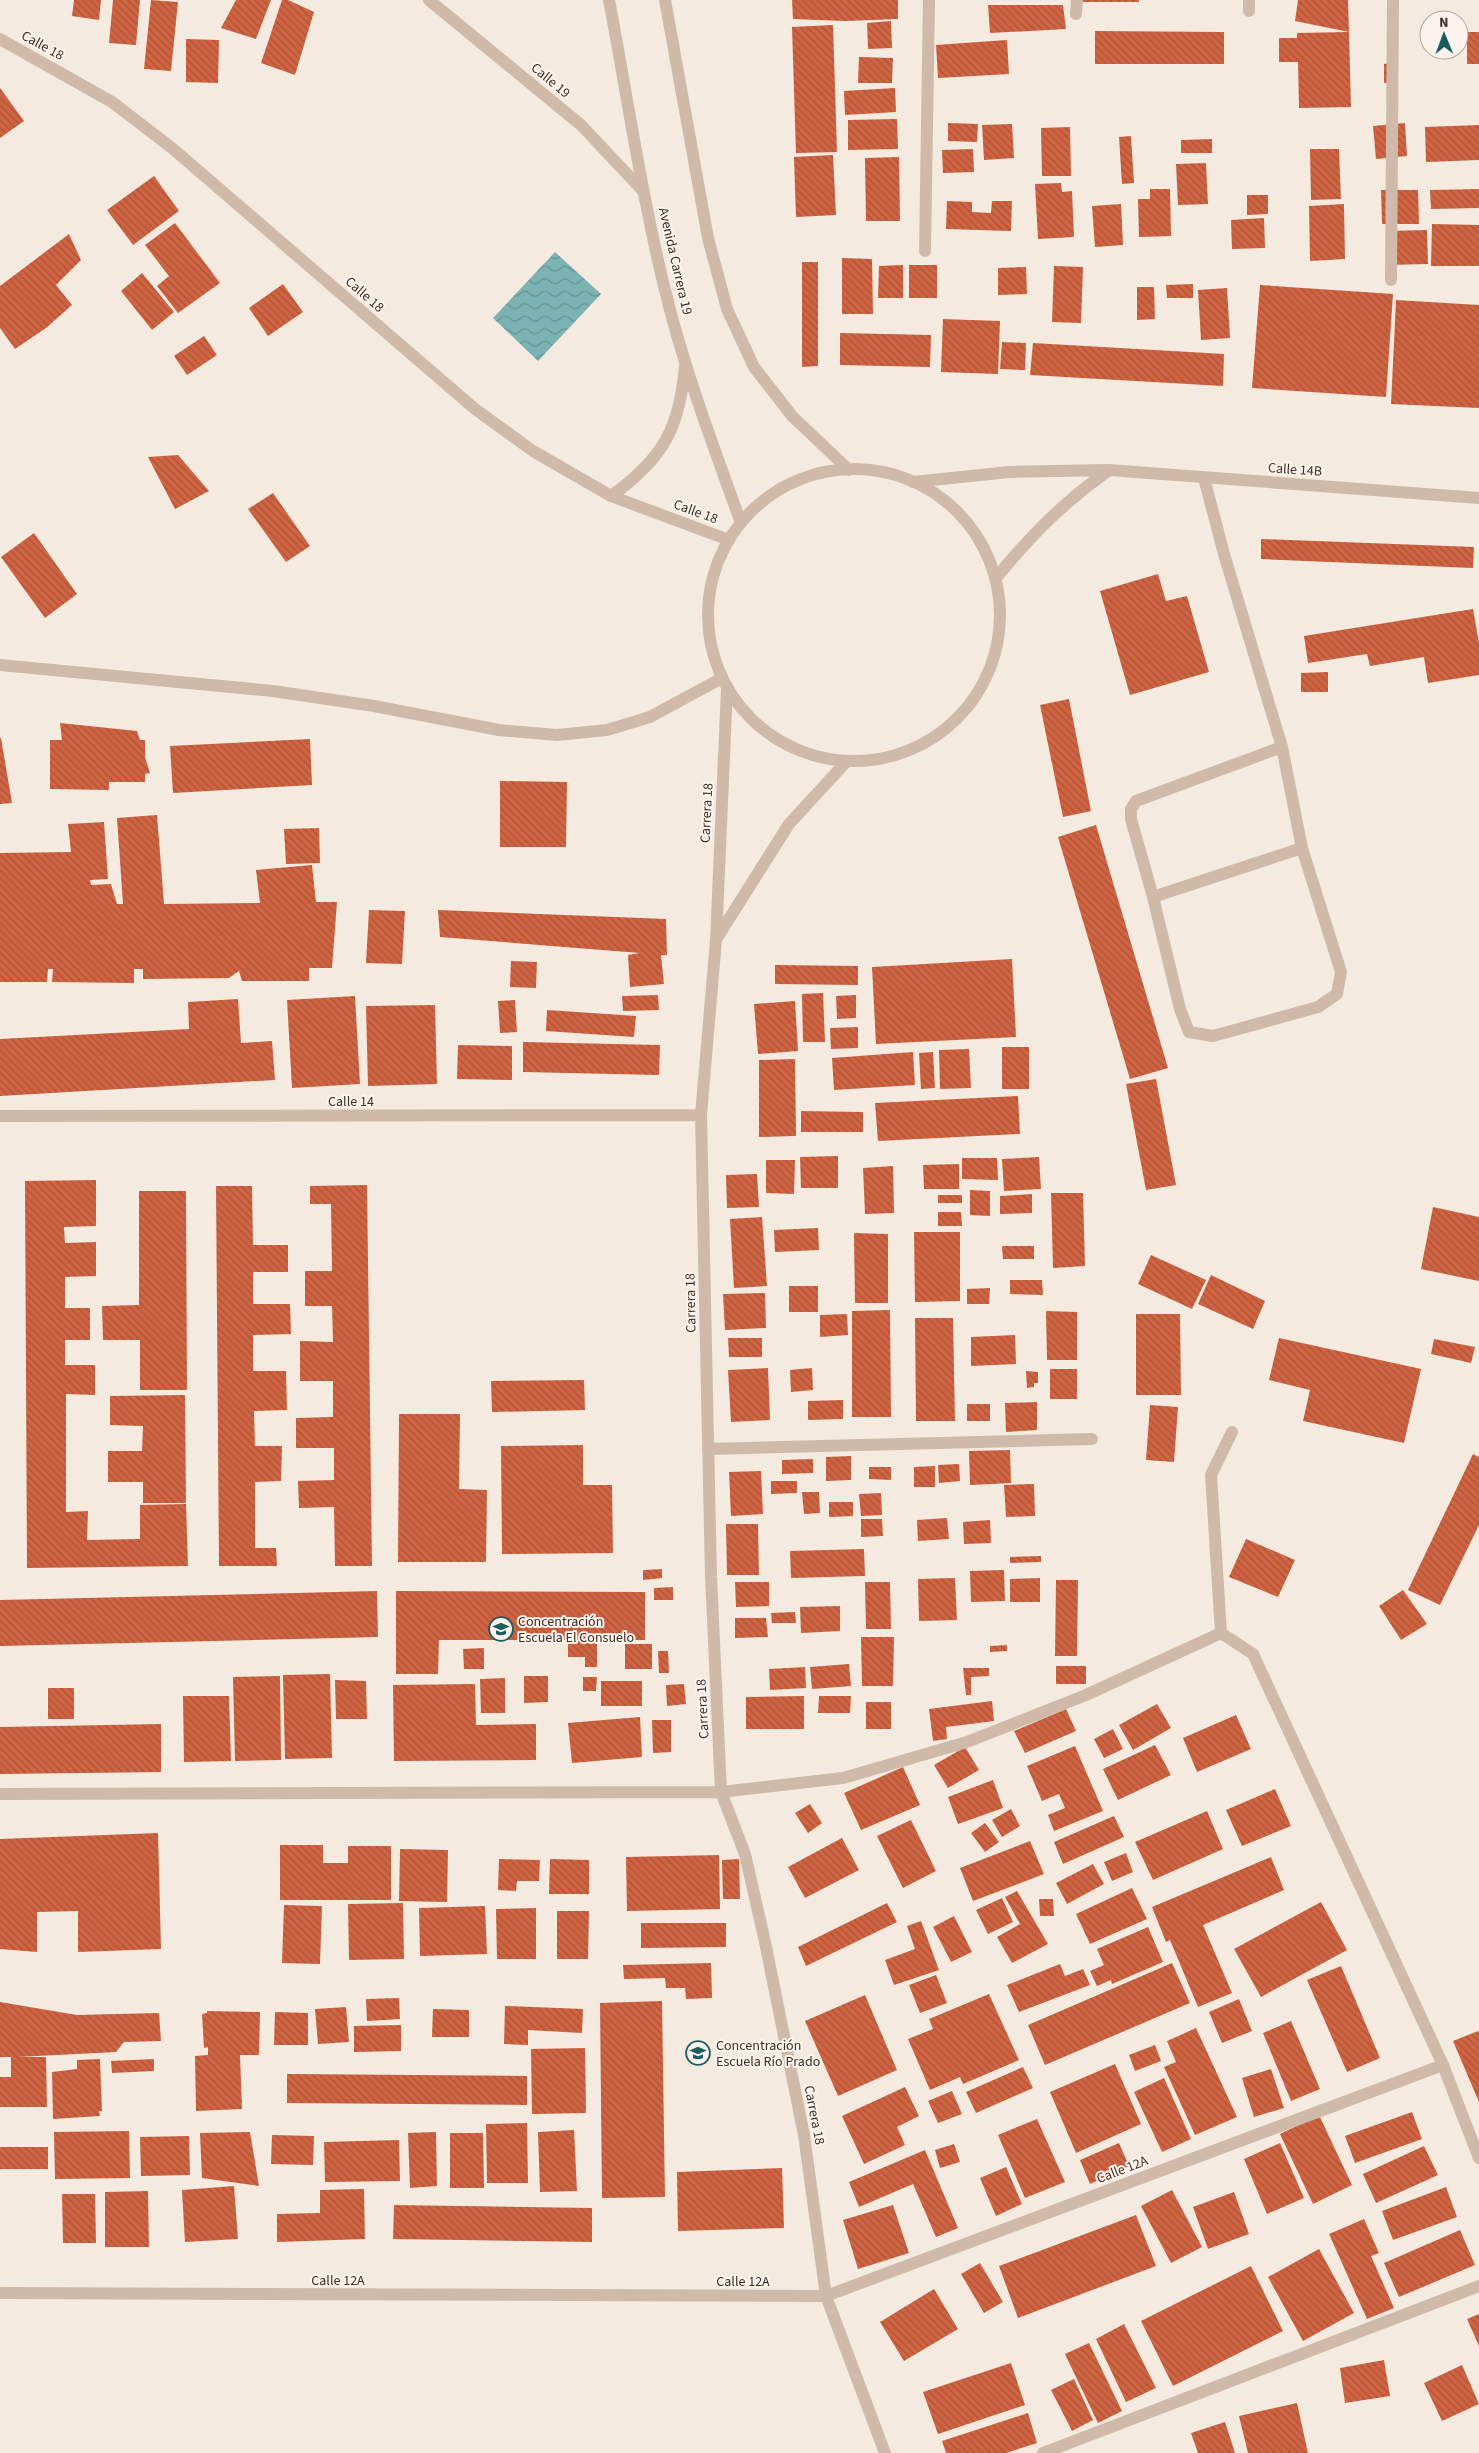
<svg xmlns="http://www.w3.org/2000/svg" width="1479" height="2453" font-family="'Source Sans 3',sans-serif">
<style>
.water{fill:url(#water-waves)}
.building{fill:url(#building-back-hatch)}
.lines{fill:none;stroke-linecap:round;stroke-linejoin:round}
.service{stroke:#cfbaa9;stroke-width:12}
.pedestrian{stroke:#cfbaa9;stroke-width:12}
.minor{stroke:#cfbaa9;stroke-width:12}
.tertiary{stroke:#cfbaa9;stroke-width:12}
.labels{text-anchor:middle;stroke-width:4;stroke-linejoin:round;paint-order:stroke}
.street-label{font-size:14px;fill:#3b2f29;stroke:#fcf4ec}
.poi-label{font-size:14px;fill:#3b2f29;stroke:#fcf4ec;text-anchor:start}
</style>
<defs>
<pattern id="water-waves" width="16" height="10" patternUnits="userSpaceOnUse" patternTransform="scale(1.25)"><rect width="16" height="10" fill="#7bb3b5"/><path d="M0 5q4-4 8 0t8 0" fill="none" stroke="#669293"/></pattern>
<pattern id="building-back-hatch" width="6" height="6" patternUnits="userSpaceOnUse" patternTransform="scale(1.25)"><rect width="6" height="6" fill="#d06442"/><path d="M-1 5l2 2M0 0l6 6M5-1l2 2" fill="none" stroke="#aa5337"/></pattern>
</defs>
<rect width="100%" height="100%" fill="#f5eadf"/>
<!-- water -->
<path class="water" d="M555,252L601,294L538,361L493,318Z"/>
<!-- building -->
<path class="building" d="M74,0H101L99,20L72,16Z
M113,0H140L136,45L109,43Z
M151,0L178,2L171,71L144,69Z
M236,0H271L256,39L221,28Z
M282,0H288L314,12L295,75L261,63Z
M792,0H898V19L845,21L793,19Z
M1080,0H1139V2H1080Z
M1298,0H1348L1349,32L1351,107L1299,108L1298,62H1279V38H1297V33L1349,32L1295,21Z
M988,5H1063L1066,29L990,33Z
M891,21L892,48L868,49L867,23Z
M833,25L837,152L796,153L792,27Z
M1095,31L1224,32V64H1095Z
M1467,32H1479V64H1467Z
M186,39L219,40L218,83L186,82Z
M1007,40L1009,74L938,78L936,45Z
M1432,50H1445V56H1432Z
M859,57L893,58L892,83H858Z
M1390,63V83H1384V64Z
M0,88L24,121L0,138Z
M895,88L896,112L845,115L844,91Z
M897,119L898,149L848,150V120Z
M948,123L978,124L977,142L948,141Z
M1405,123L1407,156L1376,159L1373,126Z
M1012,124L1014,158L984,160L982,125Z
M1479,125V160L1426,162L1425,127Z
M1070,127L1071,176H1042L1041,128Z
M1131,136L1134,183L1122,184L1119,137Z
M1212,139V153H1181V140Z
M973,149L974,172L943,173L942,150Z
M1310,149H1339L1341,199L1311,200Z
M833,155L836,215L796,217L794,157Z
M899,157L900,221H866L865,158Z
M1206,163L1208,204L1178,205L1176,164Z
M154,176L179,211L133,245L107,210Z
M1061,183L1062,192L1072,191L1074,237L1038,239L1035,184Z
M1150,189H1170L1171,236L1139,237L1138,199H1150Z
M1479,189V208L1431,209L1430,190Z
M1381,190H1418L1419,224H1382Z
M1247,195H1268V214L1247,215Z
M947,201L972,202V212L991,213L992,201H1012L1011,231L946,229Z
M1121,204L1123,245L1095,247L1092,206Z
M1344,204L1345,259L1310,261L1309,206Z
M1264,218L1265,248L1232,249L1231,220Z
M175,223L220,283L178,313L157,286L169,276L145,245Z
M1432,224L1479,225V266H1431Z
M1427,230L1428,264L1387,265V231Z
M69,234L81,260L56,285L72,305L46,328L15,349L0,328V286Z
M842,258L872,259L873,314H842Z
M802,262H818V366L802,367Z
M903,265V298H878L879,266Z
M909,265H937V298H909Z
M1054,266L1083,267L1081,323L1052,322Z
M1026,267L1027,294L998,295V268Z
M142,273L174,312L152,330L121,291Z
M283,284L303,312L268,336L249,308Z
M1193,284V298H1167L1166,285Z
M1260,285L1393,294L1386,397L1252,388Z
M1137,287H1154L1155,319L1137,320Z
M1227,288L1230,338L1201,340L1198,290Z
M1396,300L1479,305V408L1391,404Z
M943,319L1000,321L998,374L941,372Z
M840,333L931,335L930,367L840,365Z
M204,336L217,355L187,375L174,356Z
M1002,342L1026,343L1025,370L1000,369Z
M1033,343L1224,354L1223,386L1030,375Z
M178,455L209,491L175,509L148,457Z
M273,493L310,546L286,562L248,509Z
M34,533L77,594L45,618L1,557Z
M1261,539L1474,547L1473,568L1261,559Z
M1158,574L1166,601L1187,596L1209,672L1130,695L1100,591Z
M1473,609L1479,643V675L1428,683L1424,657L1370,666L1367,654L1308,663L1304,636Z
M1328,672V692H1301V673Z
M1069,699L1091,811L1063,817L1040,705Z
M60,723L137,731L140,740H145V757L150,773L145,774V782H109V790L50,789V740H62Z
M0,738H1L12,803L0,804Z
M310,739L312,785L173,793L170,746Z
M500,781L567,782L566,847H500Z
M157,815L164,904L260,903L256,870L312,865L316,902H337L332,968H309V981H242L239,971L229,978L143,979V969H134V983L52,982L53,969H48L47,982H0V853L71,852L68,824L104,822L108,879L90,880L91,885L111,884L117,904H123L117,818Z
M1096,825L1168,1068L1130,1079L1058,837Z
M319,828L320,863L286,864L284,829Z
M369,910L405,911L402,964L366,963Z
M438,910L666,919L667,955H661L664,984L630,987L628,955L640,953L440,937Z
M1012,959L1016,1037L876,1044L872,967Z
M511,961L537,962L536,988L510,987Z
M775,965L858,966V985L775,984Z
M823,993L825,1042H803L802,994Z
M658,995L659,1010L623,1011L622,996Z
M856,995V1018L837,1019L836,996Z
M355,996L360,1084L292,1088L287,1000Z
M238,999L241,1043L272,1041L275,1080L0,1096V1039L189,1029L188,1002Z
M515,1000L517,1032L500,1033L498,1001Z
M795,1001L798,1051L758,1054L754,1004Z
M435,1005L437,1084L368,1086L366,1006Z
M547,1010L636,1016L634,1037L546,1031Z
M858,1027V1048L831,1049L830,1028Z
M523,1042L660,1045L659,1075L523,1072Z
M458,1045L512,1046V1080L457,1079Z
M1002,1047H1029V1089H1002Z
M969,1049L971,1088L940,1089L939,1050Z
M913,1052L915,1085L834,1090L832,1058Z
M933,1052L935,1088L921,1089L919,1053Z
M795,1059L796,1136L759,1137V1060Z
M1156,1079L1176,1185L1146,1190L1126,1084Z
M1018,1096L1020,1134L878,1141L875,1103Z
M801,1111L863,1112V1132H801Z
M838,1156V1188H801L800,1157Z
M1039,1157L1041,1189L1004,1191L1002,1159Z
M962,1158H997L998,1180L962,1179Z
M766,1160H795L794,1194L766,1193Z
M959,1164V1189H924L923,1165Z
M893,1166L894,1213L865,1214L863,1168Z
M757,1174L759,1207L727,1208L726,1175Z
M96,1180V1226L64,1227L65,1243L96,1242V1276L65,1277V1308H90V1340H65V1365H95V1395L66,1394V1512L88,1511L87,1540L140,1539V1505L186,1504L188,1566L27,1568L25,1181Z
M367,1185L372,1566H335L334,1507L299,1508L298,1481L334,1480V1448H296V1418L333,1417V1381H300V1341L333,1342L332,1306H305V1271H332L331,1204H310V1186Z
M216,1186H252L253,1245H288V1272H253V1304H290L291,1334L253,1335V1371H286L287,1410L254,1411L255,1446H282L281,1481L255,1482V1548H276L277,1566H219Z
M970,1190L990,1191V1216L970,1215Z
M139,1191H186L187,1390H140V1340H103L102,1306L139,1305Z
M1051,1193H1083L1085,1266L1053,1268Z
M1032,1194V1213L1000,1214V1196Z
M938,1195H962V1203H938Z
M1433,1207L1479,1217V1281L1421,1269Z
M938,1212H961L962,1226H938Z
M762,1217L767,1286L734,1288L730,1219Z
M818,1228L819,1250L775,1252L774,1230Z
M914,1232H960V1301L915,1302Z
M854,1233L888,1234V1303H855Z
M1002,1246H1034V1259H1003Z
M1151,1255L1206,1280L1192,1309L1138,1284Z
M1211,1275L1265,1301L1253,1329L1198,1304Z
M1010,1280H1042L1043,1295L1010,1294Z
M789,1286H818V1312H789Z
M990,1288L989,1304H967V1289Z
M765,1293L766,1328L725,1330L723,1294Z
M890,1310L891,1417H852V1311Z
M1046,1311L1077,1312V1360H1047Z
M847,1314L848,1335L820,1337V1315Z
M1136,1314H1180L1181,1395H1136Z
M915,1318H953L955,1421H916Z
M1015,1335L1016,1364L971,1366V1337Z
M728,1338H762V1357H729Z
M1279,1338L1421,1369L1404,1443L1303,1421L1310,1390L1269,1380Z
M1434,1339L1475,1347L1471,1363L1431,1354Z
M768,1368L770,1420L731,1422L728,1370Z
M812,1368L813,1390L791,1392L790,1370Z
M1050,1369H1077V1399H1050Z
M1026,1371L1038,1372V1383H1034V1387L1027,1388Z
M584,1380L585,1410L492,1412L491,1381Z
M185,1395L186,1503H143V1482H108V1451H142L143,1426L110,1425V1396Z
M843,1400V1419L808,1420V1401Z
M1037,1402V1430L1006,1432L1005,1403Z
M967,1404H990V1421H967Z
M1150,1405L1178,1407L1174,1462L1146,1460Z
M399,1414H460L459,1489L487,1490L486,1562H398Z
M583,1445V1485H612L613,1553L502,1554L501,1446Z
M1010,1450L1011,1483L970,1485L969,1451Z
M1473,1454L1479,1457V1525L1440,1605L1408,1590Z
M851,1456V1480L826,1481V1457Z
M813,1459V1473L782,1474V1460Z
M959,1464L960,1481L939,1483L938,1465Z
M935,1466V1487H914V1467Z
M869,1467H891V1480L869,1479Z
M761,1471L763,1514L731,1516L729,1472Z
M771,1481H797V1493L771,1494Z
M1034,1484L1035,1516L1006,1517L1004,1485Z
M802,1492H819L820,1513L804,1514Z
M881,1493L882,1515L861,1516L859,1494Z
M829,1502H853V1516L829,1517Z
M947,1518L949,1539L918,1541L917,1520Z
M861,1519H882L883,1536L861,1537Z
M990,1520L991,1543L964,1544L963,1522Z
M726,1524H758L759,1575H727Z
M1246,1539L1295,1560L1278,1597L1229,1577Z
M864,1549L865,1576L791,1578L790,1551Z
M1041,1556V1562L1010,1563V1557Z
M662,1569V1578L643,1580V1570Z
M1004,1570L1005,1601L971,1602L970,1571Z
M955,1578L957,1620L919,1621L918,1579Z
M1040,1578V1602H1010V1579Z
M1056,1580H1078L1077,1656H1055Z
M735,1582H769V1606L736,1607Z
M865,1582H890L891,1629H866Z
M673,1587V1600H654V1588Z
M1403,1590L1427,1624L1401,1640L1379,1606Z
M377,1591L378,1637L0,1646V1600Z
M396,1591L645,1592V1640H439L438,1674H396Z
M840,1606V1631L801,1633L800,1607Z
M795,1612L796,1623H772L771,1613Z
M735,1618H766L768,1637L735,1638Z
M861,1637H894L893,1686H862Z
M597,1640V1667H585V1657H568V1641Z
M625,1644H652V1669H625Z
M1007,1645V1651L990,1652V1646Z
M484,1648V1669H464L463,1649Z
M658,1651H668L669,1673H659Z
M849,1664L851,1686L812,1689L810,1667Z
M1056,1666H1086V1684H1056Z
M805,1667L806,1688L770,1690L769,1669Z
M963,1668H989V1676L971,1677V1695H966Z
M330,1674L332,1758L285,1759L283,1675Z
M280,1676L281,1760L235,1761L233,1677Z
M524,1676H548V1702L524,1703Z
M583,1677H597L596,1691H583Z
M505,1678V1713H481L480,1679Z
M335,1680L366,1681L367,1719H336Z
M601,1681H642V1706H601Z
M475,1684L476,1725L536,1724V1760L394,1761L393,1685Z
M684,1684L686,1704L667,1706L666,1685Z
M48,1688H74V1719H48Z
M183,1696H229L231,1761L184,1762Z
M804,1696V1729H746V1697Z
M819,1696H851L850,1713H818Z
M992,1701L994,1721L946,1727L947,1739L933,1741L929,1709Z
M866,1702H891V1729H866Z
M1157,1704L1171,1728L1133,1750L1119,1725Z
M1066,1709L1076,1731L1025,1753L1014,1731Z
M1236,1715L1251,1749L1197,1772L1183,1738Z
M640,1717L642,1757L572,1763L568,1723Z
M652,1720H671V1752L653,1753Z
M161,1724V1772L0,1774V1727Z
M1113,1729L1123,1749L1104,1758L1094,1739Z
M1155,1745L1171,1775L1118,1800L1103,1769Z
M1075,1746L1103,1811L1054,1831L1048,1815L1065,1808L1059,1794L1042,1801L1027,1766Z
M965,1747L979,1770L948,1788L934,1765Z
M903,1767L920,1805L861,1830L844,1793Z
M993,1780L1003,1808L958,1824L948,1797Z
M1275,1789L1291,1826L1242,1846L1226,1810Z
M810,1804L822,1823L808,1833L795,1813Z
M1011,1809L1020,1826L1002,1837L992,1820Z
M1207,1811L1223,1849L1153,1880L1135,1842Z
M1114,1816L1124,1837L1063,1864L1054,1842Z
M911,1820L936,1871L903,1888L877,1836Z
M985,1823L999,1842L985,1852L971,1833Z
M158,1833L161,1949L78,1952V1911L37,1912V1952L0,1949V1839Z
M842,1838L859,1870L805,1898L788,1867Z
M1030,1841L1044,1874L973,1901L960,1868Z
M280,1845H323V1863H348V1846H391V1900H280Z
M400,1849L448,1850L447,1902L399,1901Z
M1126,1853L1133,1872L1112,1881L1104,1862Z
M719,1855L720,1909L627,1911L626,1857Z
M1271,1857L1284,1890L1203,1925L1232,1993L1198,2007L1170,1940L1166,1942L1152,1907Z
M499,1859L540,1860L539,1881H517L516,1891L498,1890Z
M550,1859L589,1860V1894H549Z
M739,1859L740,1899H723L722,1860Z
M1093,1864L1104,1884L1067,1904L1056,1883Z
M1132,1888L1147,1919L1090,1944L1076,1914Z
M1017,1891L1048,1944L1012,1963L997,1937L1020,1924L1005,1897Z
M1002,1898L1013,1922L988,1934L976,1910Z
M1039,1899H1053L1054,1916H1040Z
M1321,1902L1347,1950L1261,1997L1234,1949Z
M403,1903L404,1959L349,1960L348,1904Z
M887,1903L897,1922L806,1966L798,1947Z
M284,1905L322,1906L320,1964L282,1963Z
M485,1906L487,1954L420,1956L419,1908Z
M536,1908V1959H497L496,1909Z
M557,1911H589L588,1959H557Z
M954,1916L972,1952L951,1962L933,1927Z
M921,1921L939,1970L894,1985L885,1960L915,1949L907,1926Z
M641,1923H726V1947L641,1948Z
M1148,1927L1163,1962L1112,1984L1111,1980L1097,1986L1090,1971L1104,1965L1097,1949Z
M711,1963L712,1998L686,1999L685,1988H666L665,1978L624,1979L623,1965Z
M1172,1963L1190,2003L1045,2065L1028,2025Z
M1060,1964L1065,1976L1083,1969L1090,1985L1019,2012L1007,1985Z
M1341,1966L1380,2058L1347,2072L1307,1980Z
M936,1975L947,2003L920,2013L909,1985Z
M989,1994L1019,2060L963,2084L960,2077L930,2090L908,2039L933,2029L929,2019Z
M865,1995L897,2070L838,2096L805,2021Z
M399,1998L400,2019L367,2021L366,1999Z
M1239,1999L1252,2031L1222,2043L1209,2012Z
M662,2001L665,2197L602,2198L600,2003Z
M0,2002L77,2015L159,2013L161,2041L124,2042L116,2052L17,2057H46L47,2107H0V2077H11V2057H0Z
M505,2006L583,2009L582,2033L528,2030V2045L504,2044Z
M346,2007L349,2042L318,2044L315,2009Z
M433,2009L469,2010V2037H432Z
M207,2011L260,2012L259,2055H240L242,2109L196,2111L195,2056L208,2055V2047L204,2048L202,2014L207,2013Z
M275,2012L308,2013V2045H274Z
M1291,2021L1320,2089L1291,2101L1263,2033Z
M401,2025V2051L354,2052V2026Z
M1196,2028L1237,2117L1195,2135L1164,2067L1176,2062L1167,2041Z
M1478,2031L1479,2033V2102L1453,2041Z
M1155,2045L1161,2061L1135,2071L1129,2055Z
M585,2048L586,2113L532,2114L531,2049Z
M100,2059L102,2111H99L100,2116L53,2119L52,2072L77,2069V2060Z
M154,2059V2071L112,2073L111,2061Z
M1115,2064L1141,2124L1076,2153L1050,2092Z
M1023,2067L1033,2088L976,2113L966,2092Z
M1271,2069L1284,2108L1254,2117L1242,2078Z
M287,2074L527,2076V2105L287,2103Z
M1164,2078L1191,2139L1162,2152L1134,2092Z
M905,2087L919,2116L897,2127L905,2145L864,2164L842,2116Z
M952,2091L962,2114L938,2123L928,2101Z
M1412,2112L1422,2139L1355,2163L1345,2136Z
M1319,2115L1352,2185L1313,2204L1280,2134Z
M1037,2119L1065,2182L1025,2198L998,2135Z
M527,2123L528,2183H487L486,2124Z
M574,2130L577,2191L540,2192L538,2132Z
M129,2131L130,2178L55,2179L54,2132Z
M250,2132L259,2186L202,2178L200,2133Z
M436,2132L437,2186L410,2188L408,2133Z
M450,2133H483L484,2188H450Z
M272,2135L314,2136L313,2165L271,2164Z
M189,2136L190,2175L141,2176L140,2137Z
M399,2140L400,2181L325,2182L324,2142Z
M1119,2143L1129,2166L1090,2184L1080,2160Z
M1280,2143L1304,2198L1267,2214L1244,2159Z
M954,2144L960,2162L940,2168L935,2150Z
M1424,2146L1438,2175L1376,2203L1363,2174Z
M0,2147H48V2169H0Z
M925,2150L958,2228L936,2237L913,2184L859,2207L849,2182Z
M1006,2167L1022,2204L996,2216L980,2178Z
M782,2168L784,2228L678,2231L677,2172Z
M234,2186L238,2239L185,2242L182,2190Z
M1446,2187L1457,2217L1393,2240L1382,2211Z
M364,2189L365,2239L277,2242V2214L320,2213V2190Z
M1172,2190L1202,2247L1171,2263L1141,2206Z
M148,2191L149,2247H105V2192Z
M1234,2192L1249,2234L1208,2249L1193,2207Z
M62,2194H95L96,2243H63Z
M394,2205L592,2208V2242L393,2239Z
M893,2205L909,2253L858,2269L843,2220Z
M1136,2215L1156,2266L1018,2318L999,2266Z
M1364,2219L1379,2253L1371,2256L1394,2308L1367,2319L1329,2234Z
M1460,2230L1475,2265L1399,2297L1384,2263Z
M1319,2249L1354,2313L1303,2341L1268,2277Z
M980,2263L1003,2302L984,2313L961,2274Z
M1251,2266L1283,2331L1173,2386L1141,2321Z
M934,2289L958,2329L904,2361L880,2322Z
M1479,2314V2346L1467,2319Z
M1124,2324L1156,2388L1126,2402L1096,2339Z
M1089,2343L1122,2411L1098,2423L1065,2354Z
M1384,2360L1390,2396L1345,2403L1340,2368Z
M1011,2363L1025,2405L938,2434L923,2392Z
M1462,2365L1479,2404L1442,2421L1424,2383Z
M1074,2379L1093,2420L1072,2431L1051,2390Z
M1297,2403L1308,2453H1248L1239,2416Z
M1028,2413L1037,2443L1006,2453H946L942,2441Z
M1225,2422L1235,2453H1198L1191,2433Z"/>
<g class="lines">
<!-- service -->
<path class="service" d="M1204,478L1224,554L1282,747L1302,848L1153,897L1131,819V809L1136,801L1282,747
M1153,897L1180,1009L1189,1032L1213,1036L1318,1007L1337,994L1341,972L1302,848
M708,1449L1092,1439"/>
<!-- pedestrian -->
<path class="pedestrian" d="M1249,11V0
M1076,14L1077,0
M925,251L929,0
M1391,280L1393,0"/>
<!-- minor -->
<path class="minor" d="M429,0L581,125L644,192
M0,39L112,102L172,148L475,409L533,451L611,496L729,540
M0,665L273,691L374,706L499,730L557,735L607,730L650,717L722,678
M727,688L716,940L701,1115L711,1577L721,1792L745,1854L765,1942L804,2135L826,2296L885,2453
M717,938L789,824L847,761
M0,1116L701,1115
M1221,1633L1253,1654L1443,2065L1479,2158
M1221,1633L1211,1475L1232,1432
M0,1794L721,1792L843,1778L967,1742L1086,1695L1221,1633
M0,2293L826,2296L1443,2065
M1043,2453L1479,2286"/>
<!-- tertiary -->
<path class="tertiary" d="M609,0C627,95 641,191 664,286C683,366 713,445 741,523
M665,0L708,238L727,309L754,367L792,416L849,470
M708 615a146 146 0 1 1 292 0a146 146 0 1 1-292 0Z
M913,482L1009,472L1109,470L1479,498
M611,496C663,459 680,428 685,365
M996,578C1031,535 1064,502 1109,470"/>
</g>
<!-- icons -->
<defs>
<g id="school-ring" transform="scale(1.25)"><circle r="9.5" fill="#fcf4ec" stroke="#1b5d61" stroke-width="1.5"/><path d="M0-5L7-2L0 1L-7-2ZM-4 1L0 2.5L4 1V4Q0 6-4 4Z" fill="#1b5d61"/></g>
</defs>
<g fill-rule="evenodd">
<use href="#school-ring" x="501" y="1629"/>
<use href="#school-ring" x="698" y="2053"/>
</g>
<g class="labels">
<!-- street labels -->
<g class="street-label">
<text transform="translate(43 45) rotate(29)" y="5">Calle 18</text>
<text transform="translate(551 80) rotate(40)" y="5">Calle 19</text>
<text transform="translate(676 261) rotate(77)" y="5">Avenida Carrera 19</text>
<text transform="translate(365 294) rotate(41)" y="5">Calle 18</text>
<text transform="translate(1295 469) rotate(4)" y="5">Calle 14B</text>
<text transform="translate(696 511) rotate(20)" y="5">Calle 18</text>
<text transform="translate(706 813) rotate(-87)" y="5">Carrera 18</text>
<text x="351" y="1106">Calle 14</text>
<text transform="translate(690 1303) rotate(-91)" y="5">Carrera 18</text>
<text transform="translate(702 1709) rotate(-93)" y="5">Carrera 18</text>
<text transform="translate(815 2115) rotate(79)" y="5">Carrera 18</text>
<text transform="translate(1122 2169) rotate(-21)" y="5">Calle 12A</text>
<text x="338" y="2285">Calle 12A</text>
<text x="743" y="2286">Calle 12A</text>
</g>
<!-- poi labels -->
<g class="poi-label">
<text x="518" y="1626">Concentración<tspan x="518" dy="16">Escuela El Consuelo</tspan></text>
<text x="716" y="2050">Concentración<tspan x="716" dy="16">Escuela Río Prado</tspan></text>
</g>
</g>
<!-- north arrow -->
<g transform="translate(1444 35) rotate(359)"><circle r="24" fill="#fcf4ec" stroke="#afa59e"/>
<path d="M0-4L9 19L0 12L-9 19Z" fill="#1b5d61"/>
<text y="-8" font-size="14" font-weight="bold" text-anchor="middle" fill="#3b2f29">N</text>
</g>
</svg>
